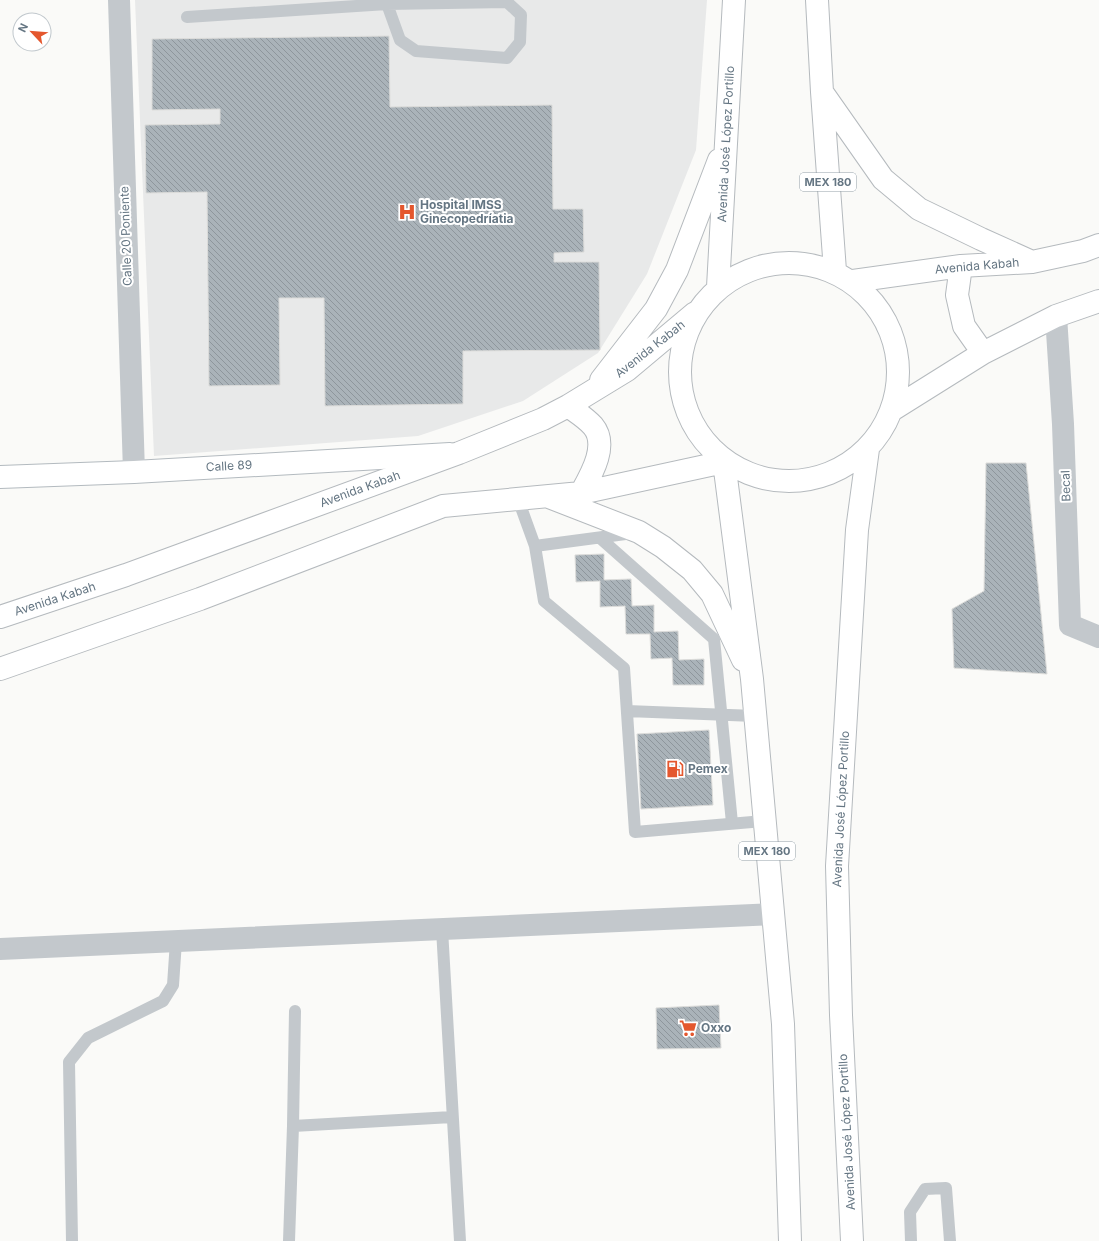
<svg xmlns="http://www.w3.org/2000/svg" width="1099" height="1241" font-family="Inter,sans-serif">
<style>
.built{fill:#e8e9e9}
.building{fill:url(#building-back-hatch);stroke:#dcdcda}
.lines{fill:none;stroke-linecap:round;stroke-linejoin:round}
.secondary-casing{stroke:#b3babf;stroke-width:24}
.primary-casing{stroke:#b5babe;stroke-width:24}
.lane{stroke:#c3c8cc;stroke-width:12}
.street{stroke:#c3c8cc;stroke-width:22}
.secondary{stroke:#fff;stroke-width:22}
.primary{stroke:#fff;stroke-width:22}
.labels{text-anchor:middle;stroke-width:4;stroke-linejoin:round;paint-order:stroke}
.shield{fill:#fff;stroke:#939fa8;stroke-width:1}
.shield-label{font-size:11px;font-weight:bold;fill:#657683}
.street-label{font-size:12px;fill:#657683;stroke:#fff}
.poi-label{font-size:12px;font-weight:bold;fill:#657683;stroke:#fff;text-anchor:start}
</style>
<defs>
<pattern id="building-back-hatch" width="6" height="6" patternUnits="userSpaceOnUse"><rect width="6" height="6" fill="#aab3b9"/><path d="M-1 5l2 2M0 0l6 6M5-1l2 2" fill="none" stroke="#8e969c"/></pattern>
</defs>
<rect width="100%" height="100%" fill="#fafaf8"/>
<!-- built -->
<path class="built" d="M135,0H707L696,150L647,274L598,353L523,401L418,436L154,456Z"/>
<!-- building -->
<path class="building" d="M389,36L390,107L552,105L553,209H583L584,252L554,253V262H599L600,350L463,351V404L325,406L324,298H279L280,385L209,386L207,192L146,193L145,125L220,124V109L152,110V39Z
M986,463H1026L1047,674L954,668L952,609L984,591Z
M604,554V580L631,579L632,606L654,605V632L678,631L679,660L704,659V685H673L672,658L651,659L650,634H626L625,606L600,607V581L576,582L575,555Z
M709,730L713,805L641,809L637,734Z
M719,1005L721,1048L657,1049L656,1008Z"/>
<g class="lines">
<!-- secondary casing -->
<g class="secondary-casing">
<path id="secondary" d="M0,477L134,472L450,454"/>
</g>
<!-- primary casing -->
<g class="primary-casing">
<path id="primary" d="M817,0L822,92L835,271
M822,92L883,179L919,209L981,239L1032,262
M680 372a109 109 0 1 1 218 0a109 109 0 1 1-218 0Z
M961,266L957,295L964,326L983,353
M853,281L961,266L1032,262L1083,251L1099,245
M718,287L734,0
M601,380L656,309L677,270L719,160
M568,406C576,412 586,418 593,426C609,445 591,475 581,493
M892,410L983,353L1056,316L1099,301
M724,462L752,679L783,1024L790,1241
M549,497L639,532L663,547L692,570L712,594L743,660
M0,617L126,575L459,453L543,419L568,406L627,370L695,313
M0,669L200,599L443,506L581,493L724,462
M852,1241L841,1015L837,866L857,530L868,449"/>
</g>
<!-- lane -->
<path class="lane" d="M187,17L387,4L507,2L521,15L520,42L507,58L416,51L400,40L387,4V0
M518,499L535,546L544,601L624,668L635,832L764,821
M600,538L714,639L732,823
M535,546L633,533
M627,711L755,716
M442,929L460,1241
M293,1126L452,1117
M72,1241L69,1062L88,1038L163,1001L173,985L176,941
M289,1241L293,1126L295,1011
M911,1241L910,1212L925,1189L946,1188L950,1241"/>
<!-- street -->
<path class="street" d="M119,0L134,472
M1056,316L1063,424L1070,625L1099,637
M0,949L773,914"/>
<!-- secondary -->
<use href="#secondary" class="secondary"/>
<!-- primary -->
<use href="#primary" class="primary"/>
</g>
<!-- icons -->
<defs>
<g id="hospital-bare" transform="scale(1.38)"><path d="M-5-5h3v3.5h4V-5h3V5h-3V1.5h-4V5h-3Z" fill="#e4572e" stroke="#fff" stroke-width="2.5" paint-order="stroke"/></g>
<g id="fuel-bare" transform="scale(1.38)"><path d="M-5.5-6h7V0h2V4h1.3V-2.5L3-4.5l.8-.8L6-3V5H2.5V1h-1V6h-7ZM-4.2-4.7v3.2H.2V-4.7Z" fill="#e4572e" stroke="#fff" stroke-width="2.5" paint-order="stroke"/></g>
<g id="supermarket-bare" transform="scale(1.38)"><path d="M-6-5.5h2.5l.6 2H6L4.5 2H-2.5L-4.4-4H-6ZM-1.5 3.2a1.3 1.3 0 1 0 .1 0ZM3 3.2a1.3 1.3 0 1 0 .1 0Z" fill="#e4572e" stroke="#fff" stroke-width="2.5" paint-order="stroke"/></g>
</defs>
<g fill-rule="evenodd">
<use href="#hospital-bare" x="407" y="212"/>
<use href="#fuel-bare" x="675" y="769"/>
<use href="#supermarket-bare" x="688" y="1028"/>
</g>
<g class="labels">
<!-- shield labels -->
<g class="shield">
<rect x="800" y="173" width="56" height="18" rx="3"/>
<rect x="739" y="842" width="56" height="18" rx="3"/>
</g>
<g class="shield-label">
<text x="828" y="186">MEX 180</text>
<text x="767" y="855">MEX 180</text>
</g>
<!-- street labels -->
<g class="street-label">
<text transform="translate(726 144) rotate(-87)" y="4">Avenida José López Portillo</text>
<text transform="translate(126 236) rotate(-92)" y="4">Calle 20 Poniente</text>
<text transform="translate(977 266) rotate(-5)" y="4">Avenida Kabah</text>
<text transform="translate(650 349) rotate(-38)" y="4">Avenida Kabah</text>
<text transform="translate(229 466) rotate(-3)" y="4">Calle 89</text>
<text transform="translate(1066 486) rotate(-92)" y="4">Becal</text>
<text transform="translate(360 489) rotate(-20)" y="4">Avenida Kabah</text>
<text transform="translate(55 599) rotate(-18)" y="4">Avenida Kabah</text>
<text transform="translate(841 809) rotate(-87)" y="4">Avenida José López Portillo</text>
<text transform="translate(847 1132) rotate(-93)" y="4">Avenida José López Portillo</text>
</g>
<!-- poi labels -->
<g class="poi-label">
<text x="420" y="209">Hospital IMSS<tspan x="420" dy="14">Ginecopedríatia</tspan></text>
<text x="688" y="773">Pemex</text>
<text x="701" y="1032">Oxxo</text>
</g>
</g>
<!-- north arrow -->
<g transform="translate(32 32) rotate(296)"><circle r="19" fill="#ffffff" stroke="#c1c8cd"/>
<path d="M0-3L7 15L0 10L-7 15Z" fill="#e4572e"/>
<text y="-6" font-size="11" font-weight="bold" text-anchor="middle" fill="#657683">N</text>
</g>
</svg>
